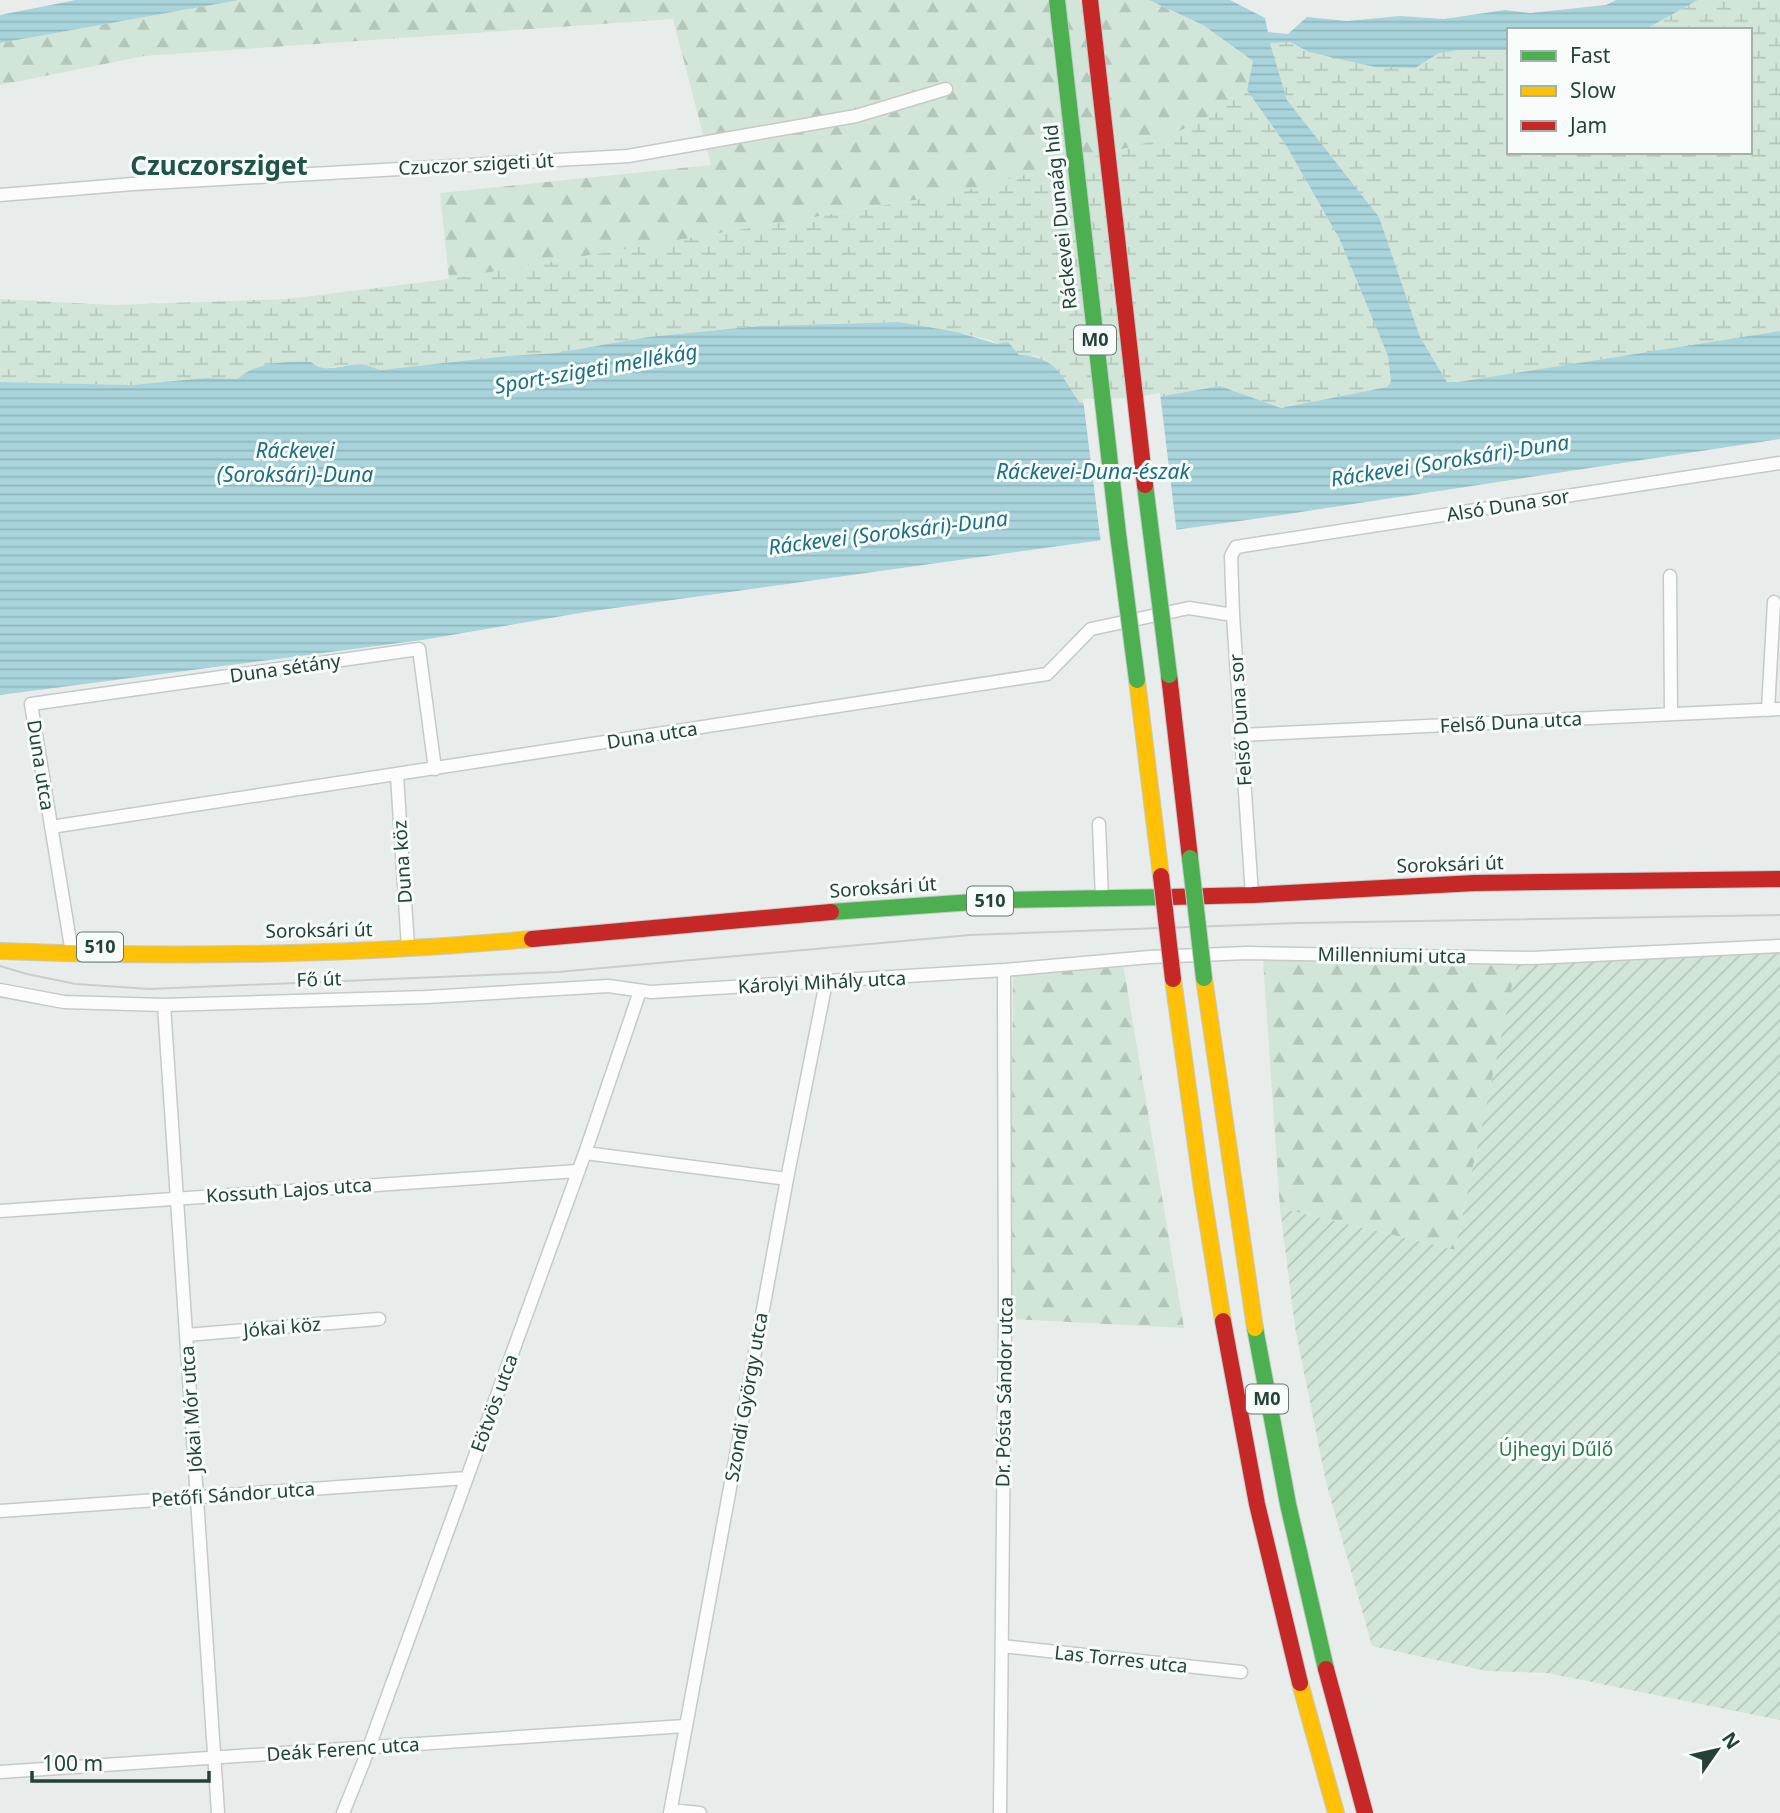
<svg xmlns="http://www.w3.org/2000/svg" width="1780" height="1813" font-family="'Noto Sans',sans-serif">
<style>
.forest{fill:url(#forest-firs)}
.wetland{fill:url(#wetland-marsh)}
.garden{fill:url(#garden-furrows)}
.water{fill:url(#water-rules)}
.pier{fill:#e8edeb}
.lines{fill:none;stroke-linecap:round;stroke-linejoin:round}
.street-casing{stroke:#c5cac8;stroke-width:15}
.fast-casing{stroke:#c3ccc9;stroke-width:18}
.slow-casing{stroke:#c3ccc9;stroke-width:18}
.jam-casing{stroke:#c3ccc9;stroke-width:18}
.street{stroke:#fcfcfc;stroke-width:12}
.fast{stroke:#4caf50;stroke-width:16}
.slow{stroke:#ffc107;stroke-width:16}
.jam{stroke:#c62828;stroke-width:16}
.tram{stroke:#c9cdcc;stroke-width:2}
.fast-bridge-casing{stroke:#c3ccc9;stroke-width:18;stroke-linecap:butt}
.jam-bridge-casing{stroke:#c3ccc9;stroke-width:18;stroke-linecap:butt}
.fast-bridge{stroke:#4caf50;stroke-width:16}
.jam-bridge{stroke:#c62828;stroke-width:16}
.labels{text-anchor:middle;stroke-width:6;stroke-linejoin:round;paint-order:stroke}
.shield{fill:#f7fbf9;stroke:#637a73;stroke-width:2}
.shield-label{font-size:18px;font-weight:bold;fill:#24423a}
.street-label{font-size:19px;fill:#24423a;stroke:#f7fbf9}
.park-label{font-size:19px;fill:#2d7a4b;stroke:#f7fbf9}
.water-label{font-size:21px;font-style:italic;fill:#1c6f80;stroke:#f7fbf9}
.district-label{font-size:26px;font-weight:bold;fill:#1f5548;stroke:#f7fbf9}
</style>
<defs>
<pattern id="forest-firs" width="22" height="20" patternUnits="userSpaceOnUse" patternTransform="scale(1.75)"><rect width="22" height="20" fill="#d1e6d8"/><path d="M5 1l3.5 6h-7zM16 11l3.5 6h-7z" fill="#b3c6ba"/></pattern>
<pattern id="wetland-marsh" width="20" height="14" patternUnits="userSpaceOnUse" patternTransform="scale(1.75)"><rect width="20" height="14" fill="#d1e6d8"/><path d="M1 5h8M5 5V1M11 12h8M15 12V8" fill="none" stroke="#b3c6ba"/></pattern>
<pattern id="garden-furrows" width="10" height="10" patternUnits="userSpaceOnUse" patternTransform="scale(1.75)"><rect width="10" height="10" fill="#d1e6d8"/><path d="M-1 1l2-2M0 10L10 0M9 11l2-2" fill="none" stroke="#b3c6ba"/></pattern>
<pattern id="water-rules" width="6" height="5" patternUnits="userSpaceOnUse" patternTransform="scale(1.75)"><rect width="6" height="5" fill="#a9d4db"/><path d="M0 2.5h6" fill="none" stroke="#91b7bd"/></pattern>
</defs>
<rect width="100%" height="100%" fill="#e8edeb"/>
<!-- forest -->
<path class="forest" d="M239,0H1149L1203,25L1253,61L1247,90L1219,111L1168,137L956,193L449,279L440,193L711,165L673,19L144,56L0,85V43Z
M1263,960L1517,963L1455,1250L1280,1208Z
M1123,964L1184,1328L1010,1319L1013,975Z"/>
<!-- wetland -->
<path class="wetland" d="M1698,0H1780V331L1459,383L1447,382L1420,337L1379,217L1287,100L1270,43L1290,42L1309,52L1415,68L1439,53L1459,50H1509V152H1750V30H1644Z
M1247,90L1287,147L1339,238L1388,356L1391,382L1387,387L1281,408L1220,386L1134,401L1080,403L1038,356H1019L990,340L957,332L899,322L850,323L759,326L648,337L556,353L507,356L381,370C367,366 355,364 340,366C332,367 327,369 318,368L238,379L205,378L132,385L0,382V299L113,305L287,299L449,279L956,193L1168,137L1219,111Z"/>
<!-- garden -->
<path class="garden" d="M1780,951V1720L1547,1673L1487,1671L1372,1646L1326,1482L1295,1327L1280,1208L1455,1250L1517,963Z"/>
<!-- water -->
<path class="water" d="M76,0H239L0,43V15Z
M1149,0H1230L1265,18L1268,32L1288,34L1307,17L1347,21L1400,16L1444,19L1505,10L1530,13L1606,5L1616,0H1698L1644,30H1509V50H1459L1439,53L1415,68L1375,67L1309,52L1290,42L1270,43L1287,100L1379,217L1420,337L1447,382H1459L1780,331V439L1261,518L586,612L422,640L0,695V382L132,385L205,378L238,379C256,362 287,361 311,362C326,376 345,362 365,365C370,366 376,369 381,370L507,356L556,353L648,337L759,326L899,322L957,332L997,344L1008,342L1019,355C1057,357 1060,375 1080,403L1134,401L1220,386L1281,408L1387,387L1391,382L1388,356L1339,238L1287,147L1247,90L1253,61L1203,25Z"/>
<!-- pier -->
<path class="pier" d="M1160,393L1177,534L1101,544L1083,399L1134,398Z"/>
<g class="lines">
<!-- street casing -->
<g class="street-casing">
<path id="street" d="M0,195L133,184L628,156L856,116L946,89
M1670,576L1671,714
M1768,710L1774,602
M1241,735L1780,709
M397,775L408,948
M1099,824L1102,899
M51,827L1047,674L1091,629L1189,608L1233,615
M1252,895L1233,615L1231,556L1236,547L1780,463
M71,947L31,704L419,649L435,769
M0,990L64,1002L164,1005L427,997L608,986L651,992L1004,970L1150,957L1247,953L1532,958L1780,946
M164,1005L218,1813
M585,1153L787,1179
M0,1211L578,1171
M186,1335L379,1319
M0,1511L467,1478
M1002,1646L1241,1672
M0,1772L685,1726
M671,1810L700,1813
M343,1813L364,1761L585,1153L640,991
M670,1813L787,1179L826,982
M1000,1813L1005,1326L1004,970"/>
</g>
<!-- fast casing -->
<g class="fast-casing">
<path id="fast" d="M831,912L1001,900L1170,897
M1255,1328L1288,1504L1326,1669"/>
</g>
<!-- slow casing -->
<g class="slow-casing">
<path id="slow" d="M1137,680L1161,876
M0,951C177,958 356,955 532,939
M1204,978L1255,1328
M1173,979L1202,1189L1223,1321
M1300,1683L1336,1813"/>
</g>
<!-- jam casing -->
<g class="jam-casing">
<path id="jam" d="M1169,675L1190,858
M1170,897L1252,895L1475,883L1780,879
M532,939L831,912
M1223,1321L1257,1504L1300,1683
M1326,1669L1365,1813"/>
</g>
<!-- street -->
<use href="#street" class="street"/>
<!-- fast -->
<use href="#fast" class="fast"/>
<!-- slow -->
<use href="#slow" class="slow"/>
<!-- jam -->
<use href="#jam" class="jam"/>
<!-- tram -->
<path class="tram" d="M0,966L27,974L76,984L149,989L558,972L970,935L1298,923L1780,915"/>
<!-- fast-bridge casing -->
<g class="fast-bridge-casing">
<path id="fast-bridge" d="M1057,0L1118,534L1137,680
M1145,485L1169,675
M1190,858L1204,978"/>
</g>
<!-- jam-bridge casing -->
<g class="jam-bridge-casing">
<path id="jam-bridge" d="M1090,0L1145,485
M1161,876L1173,979"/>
</g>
<!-- fast-bridge -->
<use href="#fast-bridge" class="fast-bridge"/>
<!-- jam-bridge -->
<use href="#jam-bridge" class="jam-bridge"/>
</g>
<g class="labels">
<!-- shield labels -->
<g class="shield">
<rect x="1074" y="325.5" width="42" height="29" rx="5"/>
<rect x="967" y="886.5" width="46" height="29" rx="5"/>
<rect x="77" y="932.5" width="46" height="29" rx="5"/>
<rect x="1246" y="1384.5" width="42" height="29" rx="5"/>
</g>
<g class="shield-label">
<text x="1095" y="346">M0</text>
<text x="990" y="907">510</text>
<text x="100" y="953">510</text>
<text x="1267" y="1405">M0</text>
</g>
<!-- street labels -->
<g class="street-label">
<text transform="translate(476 164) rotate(-3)" y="7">Czuczor szigeti út</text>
<text transform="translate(1060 217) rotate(-96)" y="7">Ráckevei Dunaág híd</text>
<text transform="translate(1508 505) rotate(-9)" y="7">Alsó Duna sor</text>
<text transform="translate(285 668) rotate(-8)" y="7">Duna sétány</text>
<text transform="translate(1240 720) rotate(-94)" y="7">Felső Duna sor</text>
<text transform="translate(1511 722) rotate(-3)" y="7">Felső Duna utca</text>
<text transform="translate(652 735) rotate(-9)" y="7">Duna utca</text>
<text transform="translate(41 765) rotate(81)" y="7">Duna utca</text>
<text transform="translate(402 862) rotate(-94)" y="7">Duna köz</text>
<text transform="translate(1450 864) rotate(-2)" y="7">Soroksári út</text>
<text transform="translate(883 887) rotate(-4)" y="7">Soroksári út</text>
<text transform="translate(319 930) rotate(-1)" y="7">Soroksári út</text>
<text transform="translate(1392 955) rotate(1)" y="7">Millenniumi utca</text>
<text transform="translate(319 979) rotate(-2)" y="7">Fő út</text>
<text transform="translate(822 982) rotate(-3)" y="7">Károlyi Mihály utca</text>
<text transform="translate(289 1190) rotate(-4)" y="7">Kossuth Lajos utca</text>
<text transform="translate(282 1327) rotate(-5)" y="7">Jókai köz</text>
<text transform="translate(1004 1392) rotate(-89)" y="7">Dr. Pósta Sándor utca</text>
<text transform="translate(746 1397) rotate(-80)" y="7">Szondi György utca</text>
<text transform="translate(494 1403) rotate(-70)" y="7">Eötvös utca</text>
<text transform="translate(191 1409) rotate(-94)" y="7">Jókai Mór utca</text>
<text transform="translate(233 1494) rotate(-4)" y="7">Petőfi Sándor utca</text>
<text transform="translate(1121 1659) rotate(6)" y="7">Las Torres utca</text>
<text transform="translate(343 1749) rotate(-4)" y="7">Deák Ferenc utca</text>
</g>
<!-- park labels -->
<g class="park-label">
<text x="1556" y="1456">Újhegyi Dűlő</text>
</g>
<!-- water labels -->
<g class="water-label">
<text transform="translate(596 369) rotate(-10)" y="7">Sport-szigeti mellékág</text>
<text x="295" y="458">Ráckevei<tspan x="295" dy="24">(Soroksári)-Duna</tspan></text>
<text transform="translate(1450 461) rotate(-9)" y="7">Ráckevei (Soroksári)-Duna</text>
<text x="1093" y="479">Ráckevei-Duna-észak</text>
<text transform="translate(888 533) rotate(-7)" y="7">Ráckevei (Soroksári)-Duna</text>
</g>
<!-- district labels -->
<g class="district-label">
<text x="219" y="175">Czuczorsziget</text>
</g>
</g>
<!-- legend -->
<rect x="1507" y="28" width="245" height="126" fill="#f7fbf9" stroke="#a3b1ad" stroke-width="2"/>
<rect x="1521" y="51" width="35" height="10" fill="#4caf50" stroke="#a3b1ad" stroke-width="2"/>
<text x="1570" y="63" font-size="21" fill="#24423a">Fast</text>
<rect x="1521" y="86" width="35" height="10" fill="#ffc107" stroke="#a3b1ad" stroke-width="2"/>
<text x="1570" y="98" font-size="21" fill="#24423a">Slow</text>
<rect x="1521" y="121" width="35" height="10" fill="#c62828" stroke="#a3b1ad" stroke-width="2"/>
<text x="1570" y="133" font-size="21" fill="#24423a">Jam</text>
<!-- north arrow -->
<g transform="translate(1717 1750) rotate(56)" stroke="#f7fbf9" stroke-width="5" paint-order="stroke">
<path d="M0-5L12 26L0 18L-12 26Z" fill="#24423a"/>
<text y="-10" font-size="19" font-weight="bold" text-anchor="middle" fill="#24423a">N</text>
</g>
<!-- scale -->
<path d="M32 1771v10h177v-10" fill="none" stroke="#24423a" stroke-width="3.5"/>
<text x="42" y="1771" font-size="21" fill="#24423a" stroke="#f7fbf9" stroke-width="5" paint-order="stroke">100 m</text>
</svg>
